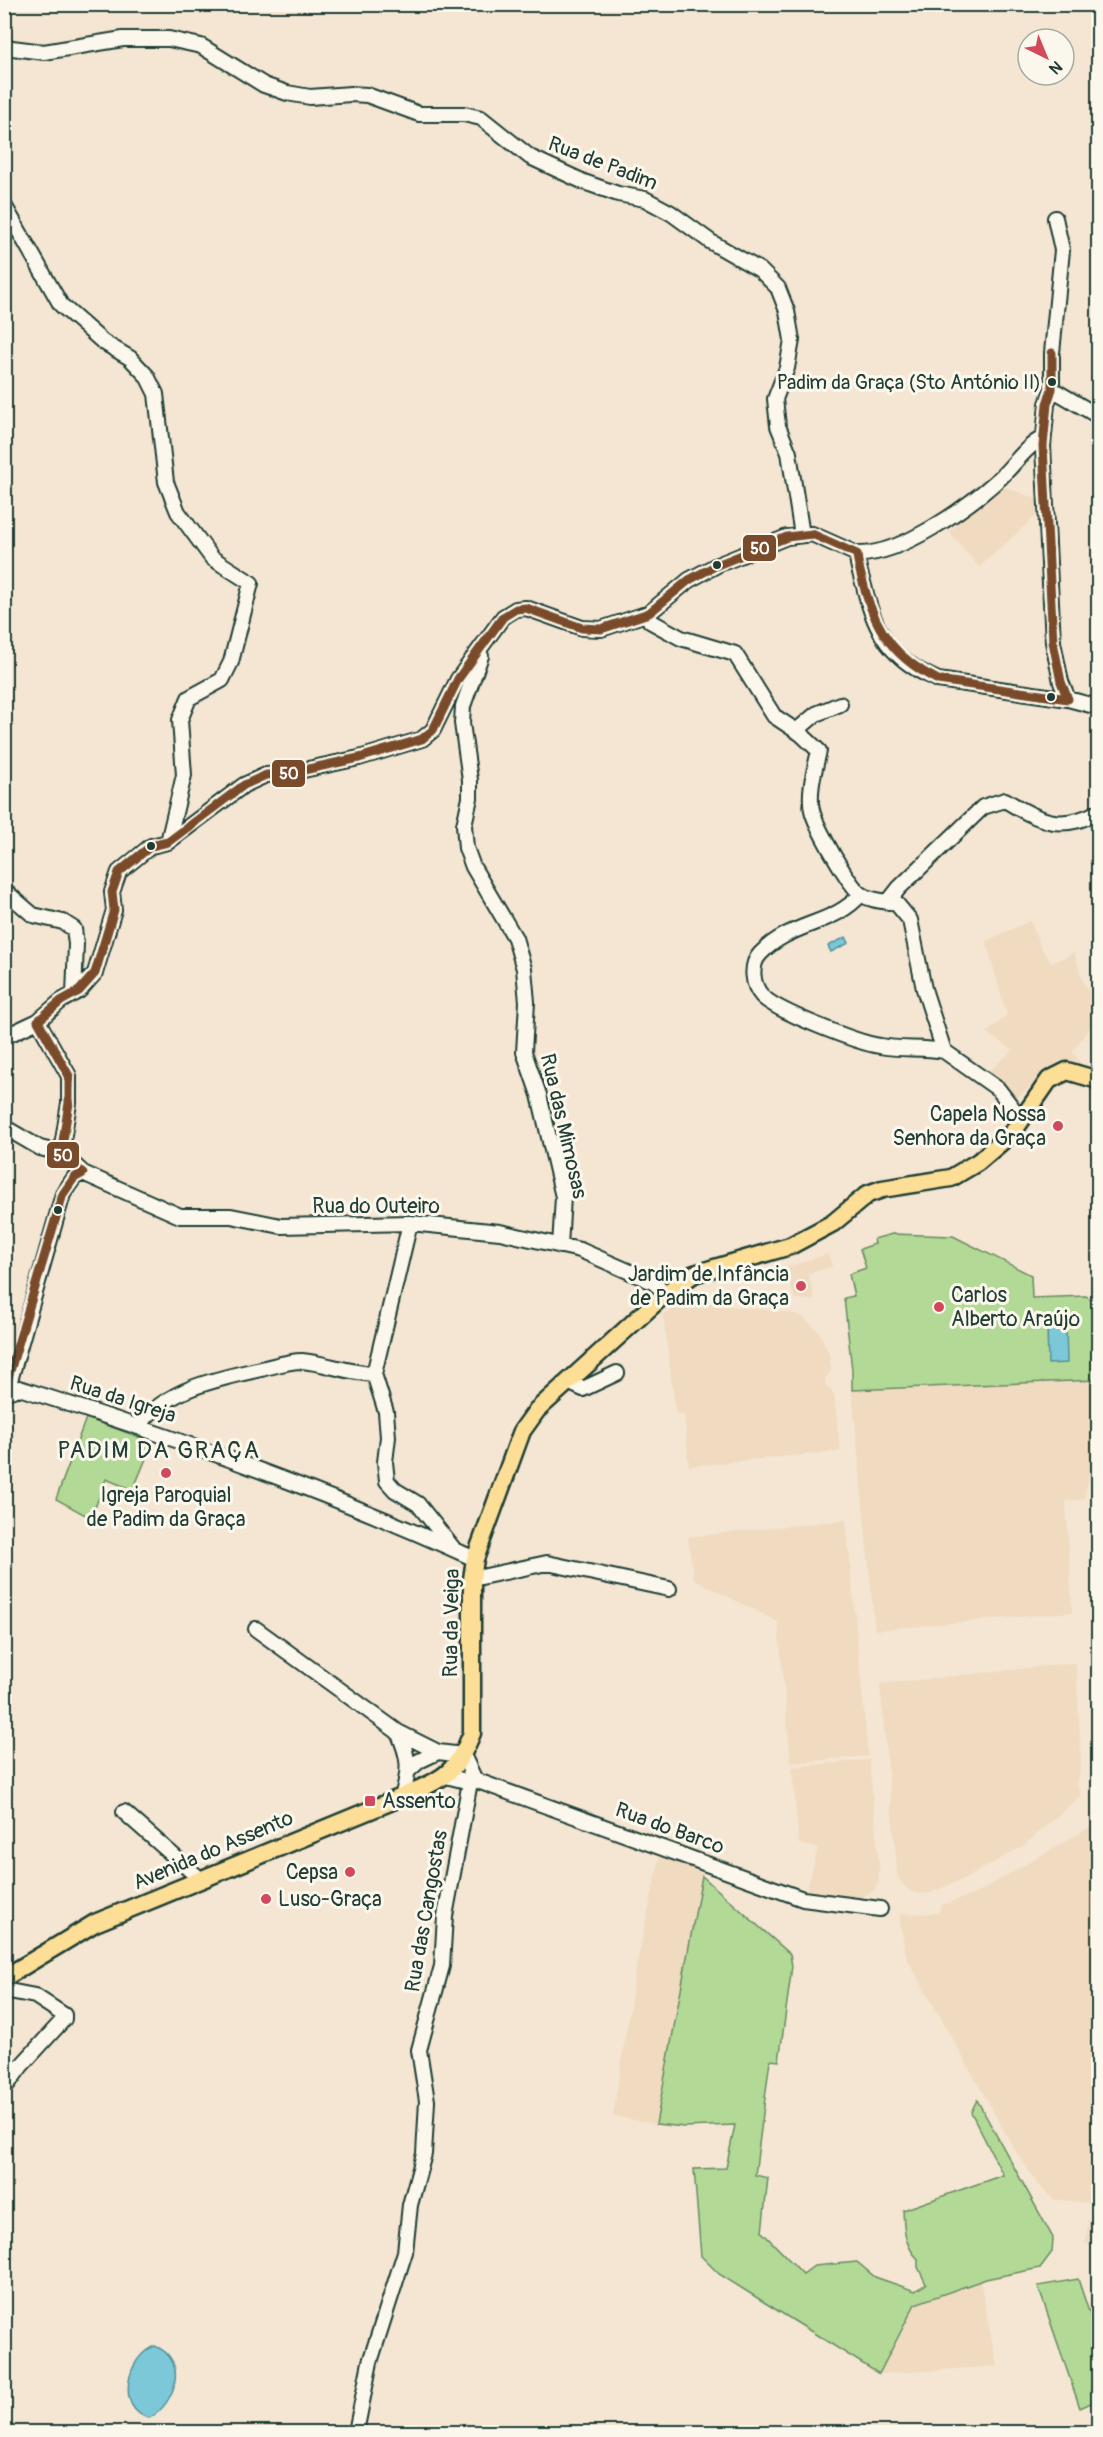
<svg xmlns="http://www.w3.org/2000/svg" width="1103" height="2437" font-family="Pangolin,sans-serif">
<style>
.built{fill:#f0dac0}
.green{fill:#b2d995;stroke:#688b64;stroke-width:1.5}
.water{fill:#7bc8d9;stroke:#569097;stroke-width:1.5}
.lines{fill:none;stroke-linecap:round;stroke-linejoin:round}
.minor-casing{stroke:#1f3d34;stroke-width:18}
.major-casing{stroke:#1f3d34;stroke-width:21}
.minor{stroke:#fbf7ec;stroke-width:14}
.major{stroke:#fcde96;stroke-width:16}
.bus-1-casing{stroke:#fbf7ec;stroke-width:14}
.bus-1{stroke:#7a4b2a;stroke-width:9}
.bus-dot{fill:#1f3d34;stroke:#fbf7ec;stroke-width:2}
.poi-dot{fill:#d1495b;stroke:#fbf7ec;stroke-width:2}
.labels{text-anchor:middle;stroke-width:6;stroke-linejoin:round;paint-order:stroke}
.bus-label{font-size:20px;fill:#1f3d34;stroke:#fbf7ec;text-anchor:end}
.street-label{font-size:21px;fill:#1f3d34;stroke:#fbf7ec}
.poi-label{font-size:21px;fill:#1f3d34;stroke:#fbf7ec;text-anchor:end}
.quarter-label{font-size:24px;letter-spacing:1.5px;fill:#1f3d34;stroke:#fbf7ec}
.line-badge{stroke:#fbf7ec;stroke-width:2}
.badge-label{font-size:16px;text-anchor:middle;font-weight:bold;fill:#fff}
</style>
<rect width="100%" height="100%" fill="#f4e6d2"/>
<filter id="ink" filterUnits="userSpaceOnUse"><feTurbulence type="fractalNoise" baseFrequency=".0167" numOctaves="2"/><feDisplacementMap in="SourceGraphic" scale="12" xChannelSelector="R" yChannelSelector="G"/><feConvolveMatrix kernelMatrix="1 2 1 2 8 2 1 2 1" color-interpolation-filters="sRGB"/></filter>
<g filter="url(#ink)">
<!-- built -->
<path class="built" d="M1001,486L1037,499V515L979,567L949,532L957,525L953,521Z
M1030,921L1042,950L1052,963L1074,953L1084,984L1098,1001V1016L1072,1052L1084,1068L1035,1082L1014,1100L987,1073L1013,1050L987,1033L1007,1015L986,941Z
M828,1254L832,1266L808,1274L815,1300L795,1299L785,1268Z
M705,1303L791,1313L803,1317L819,1332L829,1354L831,1370L825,1379L826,1386L834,1394L840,1451L689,1466L684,1414H676L663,1314L680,1305Z
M1094,1380L1098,1431L1084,1499L1066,1501L1072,1612L875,1630L852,1390Z
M846,1520L868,1756L791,1763L778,1622L694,1579L688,1537Z
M1076,1663L1081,1762L1077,1786L1081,1795L1023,1846L966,1878L927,1894L914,1893L905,1887L898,1877L880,1684Z
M869,1760L879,1865L878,1883L873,1891L855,1900L806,1893L818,1848L799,1844L792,1767Z
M1092,1826L1098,1827V2245L1085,2244L1090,2212L1097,2213L1098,2204L1053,2199L1037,2183L1014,2148L907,1958L900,1924V1914L938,1913L942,1905L975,1894Z
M661,1851L692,1862L702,1876L656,2124L613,2116L636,1968Z
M980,2281L997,2366L879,2374L915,2304Z"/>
<!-- green -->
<path class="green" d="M892,1234L953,1236L1031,1275L1032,1298L1086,1296L1098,1304V1380L852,1390V1370L844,1298L854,1296L849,1274L866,1268L860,1249L875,1244L874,1239Z
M86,1418L153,1442L133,1490L106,1479L93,1513L87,1516L56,1499Z
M702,1876L790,1954L792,1966L779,2061L770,2060L755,2175L768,2178L762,2232L803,2274L814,2266L857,2262L875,2277L915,2291L926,2284L918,2267V2259C904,2245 904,2229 903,2210L1003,2175L971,2112L977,2100L1053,2238L1052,2252L1040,2268L986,2279L915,2304L879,2374L719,2274L701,2256L694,2169L726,2168L735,2125L684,2127L656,2124Z
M1078,2279L1098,2339V2400L1080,2408L1038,2286Z"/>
<!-- water -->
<path class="water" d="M846,937L849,943L831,952L828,946Z
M1047,1326H1066L1067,1363L1048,1364Z
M155,2346C189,2360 176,2404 149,2418C115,2410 127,2355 155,2346Z"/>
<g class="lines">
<!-- minor casing -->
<g class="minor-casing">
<path id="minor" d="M4,47L44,52L123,39H169L201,46L264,85L287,93L310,97L351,94L367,95L419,114H464L481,118L530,157L584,182L618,194L645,199L671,213L711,242L760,270L778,288L787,311L792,340L787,368L775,399L778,426L789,453L802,535
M4,205L61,305L103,342L130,358L147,376L156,394L166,482L178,512L212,558L251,583L231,662L222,680L189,698L180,720L184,775L168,842
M1055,218L1062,250L1052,353V389L1047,404L1043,446L1053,642L1061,682L1068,699
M1052,389L1098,416
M857,554C857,566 861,575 864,586C875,634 892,660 938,680L1068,699L1098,707
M857,554C900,556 968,507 1000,478C1014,465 1026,446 1043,438
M649,613L650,621L681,638L735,654L774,716L801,734L819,751C815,768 808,792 812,810C815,825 849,886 861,894C871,901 884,901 896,903L910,920L924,989L944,1051L998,1089L1022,1120
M481,656L463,706L462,723L470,780V798L464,825L466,848L473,867L515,938L524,969L527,1002L524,1052L539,1095L563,1197L560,1246
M796,731L816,714L840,704
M4,890L33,915L63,922L74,929L76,944L74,994
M861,894C834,926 791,921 760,954C750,965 752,985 762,996C776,1011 858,1043 880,1046C901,1050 922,1047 944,1051
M888,902L899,888L983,807L1005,800C1039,821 1061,832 1098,812
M38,1021L69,1076V1103L61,1153
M4,1037L38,1021L61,1001L79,991L95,973L114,910L112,892L119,872L151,846L168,842L244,785L266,775L285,774L359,758L422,739L433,730L458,679L503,617L516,609L526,608L582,628L601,629L649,613L689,580L717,565L787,537L812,534L857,554
M4,1127L40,1148L61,1153L83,1173L180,1216H231L281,1226L410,1223L500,1232L580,1250L653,1282L666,1293
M374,1374L410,1223
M568,1382L583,1389L617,1373
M7,1391L63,1194L74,1178L83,1173
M4,1393L19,1388C175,1437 326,1491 475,1559
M139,1425C169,1388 217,1379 261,1369C274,1366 288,1361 302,1361C325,1363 348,1373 374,1374L386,1412L388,1437L385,1462L387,1481L395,1490L418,1504L453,1548
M472,1579L547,1563L669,1589
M256,1629L398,1732L438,1752L463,1755L475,1780
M398,1732C410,1759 410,1769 402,1797
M409,1770L419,1761L438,1752
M446,1776L470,1782L475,1780L803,1899L880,1909
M124,1812L200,1879
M4,1990L35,1996L64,2015V2019L21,2066L4,2089
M356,2432L370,2362L405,2252L410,2205L424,2154L427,2101L419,2050L442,1966L445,1916L470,1782"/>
</g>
<!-- major casing -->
<g class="major-casing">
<path id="major" d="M4,1978L95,1923L402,1797C442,1778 455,1777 472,1733V1579L475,1559L522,1431L537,1410L666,1293L694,1274L790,1246L833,1223L868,1194L882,1189L951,1178L978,1162L1013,1132L1049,1080L1067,1071L1098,1080"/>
</g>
<!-- minor -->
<use href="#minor" class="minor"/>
<!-- major -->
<use href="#major" class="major"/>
<!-- bus-1 casing -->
<g class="bus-1-casing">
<path id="bus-1" d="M4,1391L63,1194L74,1178L83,1173L61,1153L69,1103V1076L38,1021L61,1001L79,991L95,973L114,910L112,892L119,872L151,846L168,842L244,785L266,775L285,774L359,758L422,739L433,730L458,679L503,617L516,609L526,608L582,628L601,629L649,613L689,580L717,565L787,537L812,534L857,554C858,567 862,578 865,590C877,634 898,660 938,680L1068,699L1061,682L1053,642L1043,446L1047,404L1052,389V353"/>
</g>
<!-- bus-1 -->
<use href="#bus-1" class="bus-1"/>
</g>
</g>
<!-- markers -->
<g class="bus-dot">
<circle cx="1052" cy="382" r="5"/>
<circle cx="717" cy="565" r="5"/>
<circle cx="1051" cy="697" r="5"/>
<circle cx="151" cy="846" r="5"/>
<circle cx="58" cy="1210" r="5"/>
</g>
<g class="poi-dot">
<circle cx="1058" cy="1126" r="6"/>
<circle cx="801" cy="1286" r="6"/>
<circle cx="939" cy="1307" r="6"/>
<circle cx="166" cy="1473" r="6"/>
<rect x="364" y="1795" width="12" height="12" rx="3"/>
<circle cx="350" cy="1872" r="6"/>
<circle cx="266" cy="1899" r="6"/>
</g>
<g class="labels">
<!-- bus labels -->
<g class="bus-label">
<text x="1041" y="389">Padim da Graça (Sto António II)</text>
</g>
<!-- street labels -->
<g class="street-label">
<text transform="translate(603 163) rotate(21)" y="7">Rua de Padim</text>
<text transform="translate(564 1126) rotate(77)" y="7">Rua das Mimosas</text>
<text x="376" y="1213">Rua do Outeiro</text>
<text transform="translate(123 1399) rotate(18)" y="7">Rua da Igreja</text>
<text transform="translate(451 1623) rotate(-89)" y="7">Rua da Veiga</text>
<text transform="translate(670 1828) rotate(20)" y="7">Rua do Barco</text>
<text transform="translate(213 1850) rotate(-23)" y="7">Avenida do Assento</text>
<text transform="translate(426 1911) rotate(-80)" y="7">Rua das Cangostas</text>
</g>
<!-- poi labels -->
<g class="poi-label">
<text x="1046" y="1121">Capela Nossa<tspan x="1046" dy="24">Senhora da Graça</tspan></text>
<text x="789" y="1281">Jardim de Infância<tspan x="789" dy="24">de Padim da Graça</tspan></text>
<text x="951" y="1302" text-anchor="start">Carlos<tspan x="951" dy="24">Alberto Araújo</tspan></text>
<text x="166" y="1502" text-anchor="middle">Igreja Paroquial<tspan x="166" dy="24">de Padim da Graça</tspan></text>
<text x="382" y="1808" text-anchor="start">Assento</text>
<text x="338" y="1879">Cepsa</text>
<text x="278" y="1906" text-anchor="start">Luso-Graça</text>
</g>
<!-- quarter labels -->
<g class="quarter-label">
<text x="159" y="1458">PADIM DA GRAÇA</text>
</g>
</g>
<g class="line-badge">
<rect x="742" y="534" width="35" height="28" rx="6" fill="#7a4b2a"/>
<rect x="271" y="759" width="35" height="29" rx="6" fill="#7a4b2a"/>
<rect x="46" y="1141" width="34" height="28" rx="6" fill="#7a4b2a"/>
</g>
<g class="badge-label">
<text x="760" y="554">50</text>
<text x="289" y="779">50</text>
<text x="63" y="1161">50</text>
</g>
<!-- margin -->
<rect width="1103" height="2437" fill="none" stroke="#fbf7ec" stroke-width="24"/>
<rect x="12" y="12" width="1079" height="2413" fill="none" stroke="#1f3d34" stroke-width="2" filter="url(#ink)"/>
<!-- north arrow -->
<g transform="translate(1046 57) rotate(137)"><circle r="28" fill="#fbf7ec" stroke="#a3ada2" stroke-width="1.5"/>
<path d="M0-4.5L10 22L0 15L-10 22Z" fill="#d1495b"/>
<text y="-9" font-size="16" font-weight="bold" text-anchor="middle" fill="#1f3d34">N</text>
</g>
</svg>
